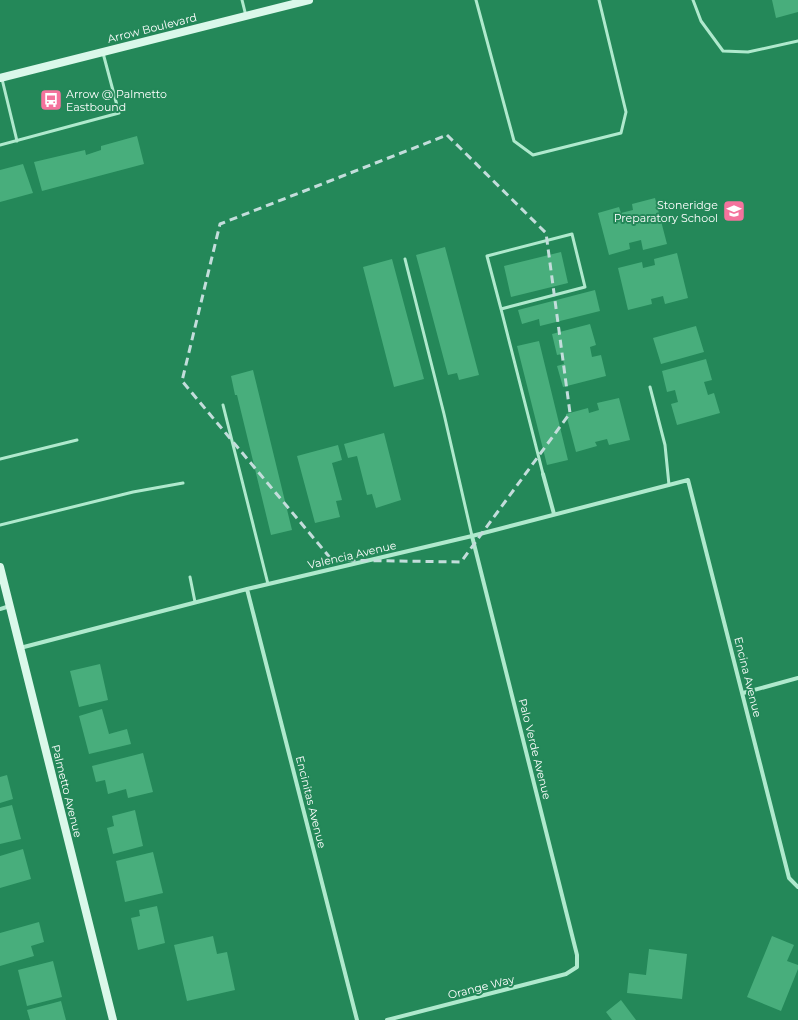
<svg xmlns="http://www.w3.org/2000/svg" width="798" height="1020" font-family="Montserrat,sans-serif">
<style>
.building{fill:#48ae7c}
.lines{fill:none;stroke-linecap:round;stroke-linejoin:round}
.lane{stroke:#afe9cd;stroke-width:3}
.street{stroke:#afe9cd;stroke-width:4}
.secondary{stroke:#daf8ea;stroke-width:8}
.marked{fill:none;stroke:#c3dddb;stroke-width:3;stroke-dasharray:8 5;stroke-linejoin:round}
.labels{text-anchor:middle;stroke-width:4;stroke-linejoin:round;paint-order:stroke}
.street-label{font-size:11px;fill:#fff;stroke:#248859}
.poi-label{font-size:11px;fill:#fff;stroke:#248859;text-anchor:start}
</style>
<rect width="100%" height="100%" fill="#248859"/>
<!-- building -->
<path class="building" d="M772,0H798V12L776,18Z
M137,136L144,164L42,191L34,162L85,150L86,155L101,150V146Z
M23,164L33,193L0,202V170Z
M655,198L667,244L643,250L641,240L629,243L630,249L609,255L598,213L619,207L621,213L633,210L632,204Z
M445,247L479,375L459,380L457,373L448,375L416,255Z
M561,252L568,283L511,297L504,266Z
M677,253L688,298L665,304L663,296L651,299L652,304L628,310L618,268L642,262L643,268L655,265L654,259Z
M392,259L424,379L394,387L363,267Z
M595,290L600,311L540,326L539,319L522,324L518,310Z
M590,324L596,345L590,347L592,357L601,355L606,376L563,387L557,366L564,364L562,354L557,355L552,334Z
M696,326L704,352L661,364L653,338Z
M539,341L568,460L547,465L517,346Z
M706,359L712,380L704,382L708,395L714,393L720,413L677,425L671,404L678,402L675,390L667,392L662,371Z
M253,370L292,530L271,535L237,395H235L231,376Z
M619,398L630,440L609,445L607,439L595,442L597,446L576,452L566,414L588,408L589,413L599,410L597,403Z
M384,433L401,500L376,508L372,494L367,495L357,456L348,458L344,444Z
M338,445L342,460L332,463L342,500L336,501L340,517L315,523L297,456Z
M100,664L108,700L79,707L70,671Z
M102,709L109,734L127,729L131,744L89,754L79,716Z
M143,753L153,792L128,798L126,789L108,794L105,780L96,782L92,766Z
M7,775L13,799L0,803V777Z
M12,805L21,839L0,844V808Z
M135,810L143,846L113,854L107,828L114,826L112,816Z
M23,849L31,879L0,888V856Z
M153,852L163,893L125,902L116,861Z
M157,906L165,943L138,950L131,918L140,916L139,910Z
M39,922L44,942L31,946L34,956L0,966V933Z
M213,936L217,954L227,952L235,990L187,1001L174,945Z
M772,936L794,945L787,961L798,965V969L781,1011L747,997Z
M649,949L687,954L682,999L627,993L629,973L646,975Z
M53,961L62,997L27,1006L18,970Z
M621,1000L636,1020H612L606,1012Z
M61,1001L66,1020H30L27,1010Z"/>
<g class="lines">
<!-- lane -->
<path class="lane" d="M242,0L246,16
M476,0L514,141L533,155L621,133L626,112L599,0
M693,0L701,21L723,51L748,52L798,41
M2,79L17,141
M0,145L119,113L103,53
M405,259L444,414L472,536
M501,309L487,256L572,234L585,287L501,309L543,474
M650,387L665,445L669,485
M223,405L268,584
M0,459L77,440
M0,525L133,492L183,483
M190,577L195,602"/>
<!-- street -->
<path class="street" d="M543,474L554,514
M247,589L357,1020
M0,609L10,606
M20,648L247,589L472,536L688,480L789,878L798,887
M743,693L798,678
M387,1020L566,974L577,967V955L472,536"/>
<!-- secondary -->
<path class="secondary" d="M0,78L309,0
M0,567L113,1020"/>
</g>
<!-- marked area -->
<path class="marked" d="M447,135L546,233L570,413L461,562L332,560L182,381L220,224Z"/>
<!-- icons -->
<defs>
<g id="bus-square" transform="scale(1.15)"><rect x="-9" y="-9" width="18" height="18" rx="4" fill="#f4739d" stroke="#248859"/><path d="M-5-6H5V4H4V6H2V4H-2V6H-4V4H-5ZM-3.5-4V0h7V-4ZM-3.5 1.2v1.5H-2V1.2ZM2 1.2v1.5H3.5V1.2Z" fill="#fff"/></g>
<g id="school-square" transform="scale(1.15)"><rect x="-9" y="-9" width="18" height="18" rx="4" fill="#f4739d" stroke="#248859"/><path d="M0-5L7-2L0 1L-7-2ZM-4 1L0 2.5L4 1V4Q0 6-4 4Z" fill="#fff"/></g>
</defs>
<g fill-rule="evenodd">
<use href="#bus-square" x="51" y="100"/>
<use href="#school-square" x="734" y="211"/>
</g>
<g class="labels">
<!-- street labels -->
<g class="street-label">
<text transform="translate(152 28) rotate(-14)" y="4">Arrow Boulevard</text>
<text transform="translate(352 555) rotate(-13)" y="4">Valencia Avenue</text>
<text transform="translate(748 677) rotate(76)" y="4">Encina Avenue</text>
<text transform="translate(535 749) rotate(76)" y="4">Palo Verde Avenue</text>
<text transform="translate(67 791) rotate(76)" y="4">Palmetto Avenue</text>
<text transform="translate(311 802) rotate(76)" y="4">Encinitas Avenue</text>
<text transform="translate(481 987) rotate(-14)" y="4">Orange Way</text>
</g>
<!-- poi labels -->
<g class="poi-label">
<text x="66" y="98">Arrow @ Palmetto<tspan x="66" dy="13">Eastbound</tspan></text>
<text x="718" y="209" text-anchor="end">Stoneridge<tspan x="718" dy="13">Preparatory School</tspan></text>
</g>
</g>
</svg>
